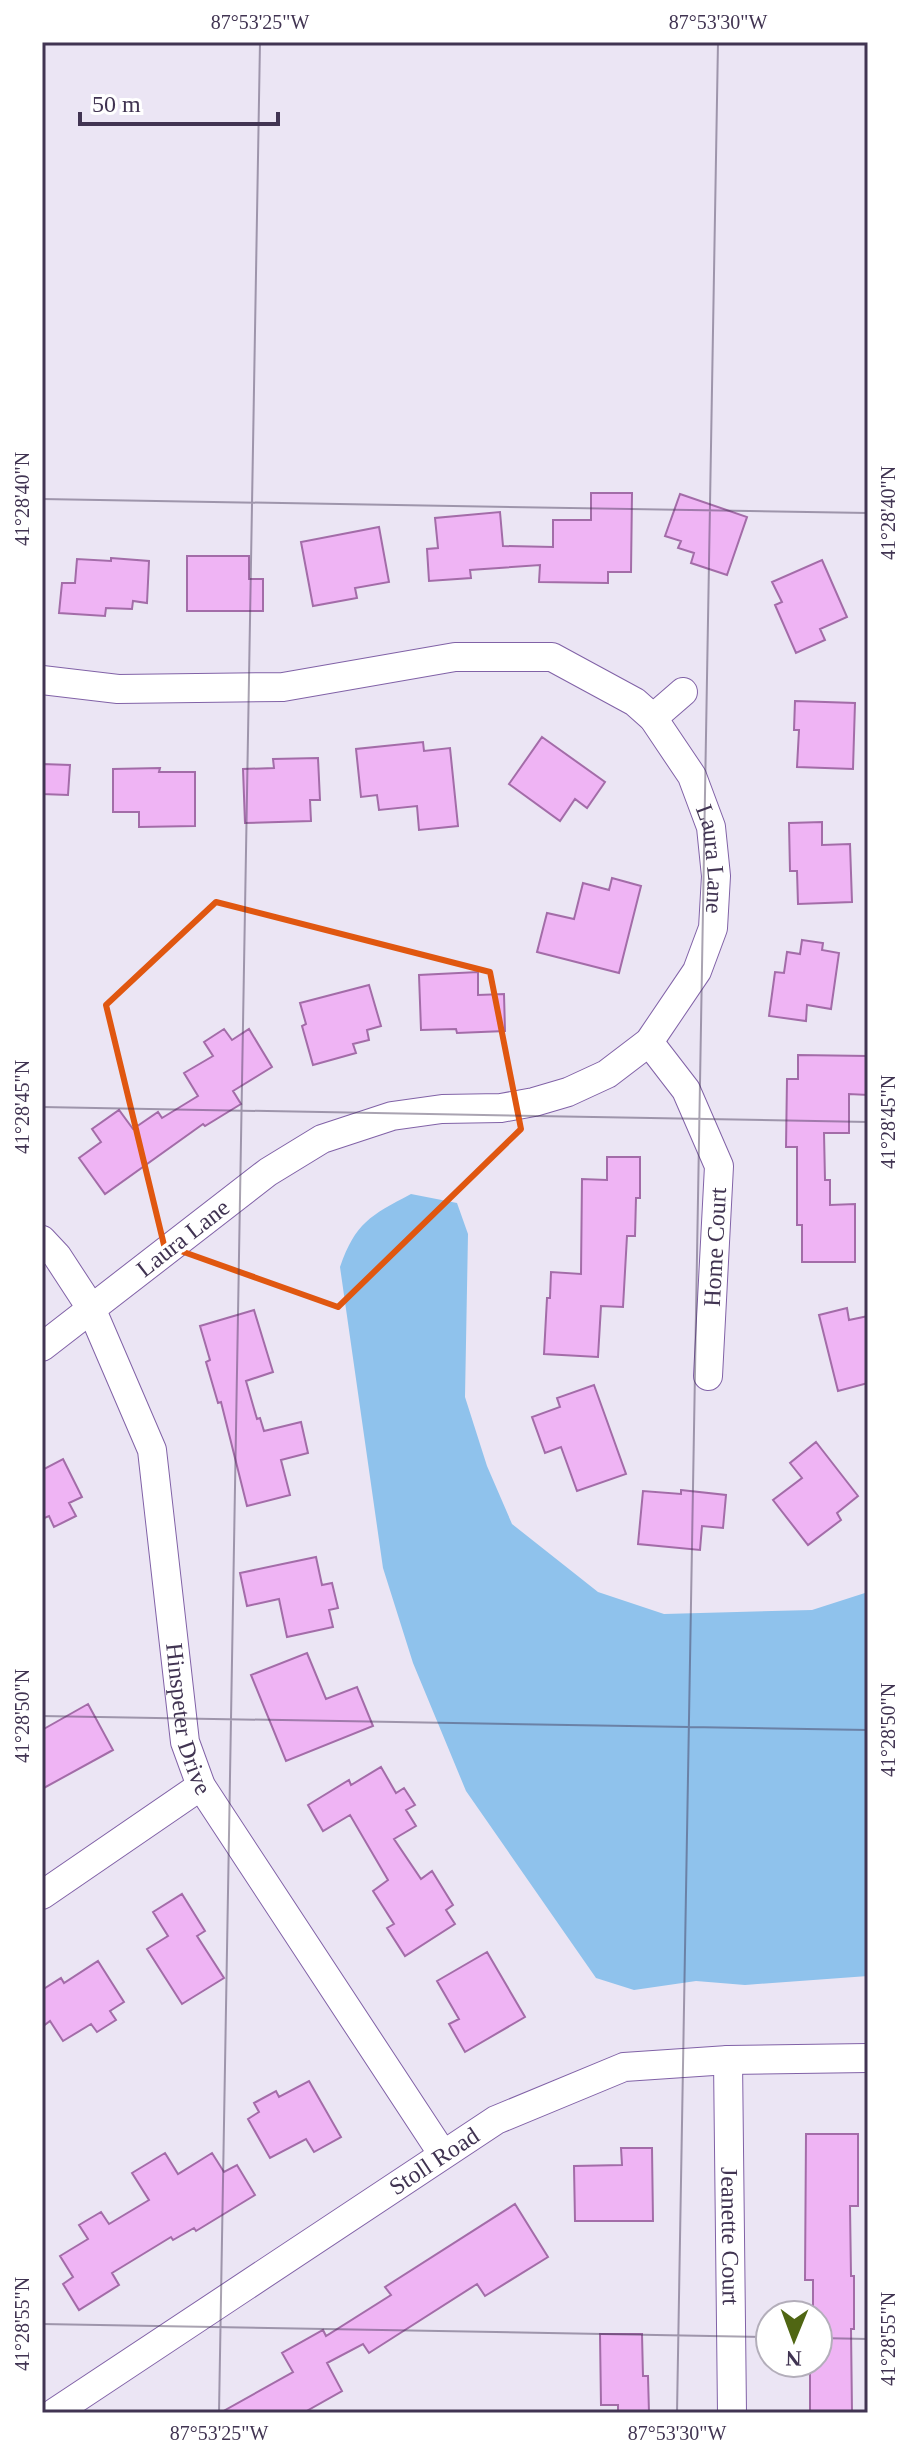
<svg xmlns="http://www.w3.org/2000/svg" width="910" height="2455" font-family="Georgia,serif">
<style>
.water{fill:#8fc2ec}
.building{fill:#efb4f4;stroke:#a36ca8;stroke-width:2}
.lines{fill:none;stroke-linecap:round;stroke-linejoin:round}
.minor-casing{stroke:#8162a7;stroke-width:30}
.minor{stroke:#fff;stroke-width:28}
.marked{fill:none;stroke:#e05710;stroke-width:6;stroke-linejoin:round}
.ticks{fill:none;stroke:#413452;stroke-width:2;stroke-opacity:0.45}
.labels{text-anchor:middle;stroke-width:7;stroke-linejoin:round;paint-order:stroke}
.street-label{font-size:24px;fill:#413452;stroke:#fff}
.neatline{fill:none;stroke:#413452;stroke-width:3}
.ticks-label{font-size:20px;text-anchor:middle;fill:#413452}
</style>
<rect width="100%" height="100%" fill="#ebe5f4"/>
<!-- water -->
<path class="water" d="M411,1194L457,1203L468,1234L465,1397L487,1466L512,1524L598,1592L664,1614L812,1610L868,1592V1976L745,1985L696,1981L634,1990L596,1978L466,1791L413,1663L383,1568L340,1267C356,1222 370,1216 411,1194Z"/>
<!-- building -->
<path class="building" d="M591,493H632L631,572H608V583L539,582L540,565L470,570L471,578L429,581L427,549L438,548L435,518L500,512L503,546L553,547V520H591Z
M680,494L747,517L727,575L691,563L694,553L678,548L681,541L665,536Z
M379,527L389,582L355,588L357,598L313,606L301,542Z
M187,556H249V579H263V611H187Z
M111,558L149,561L147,603L133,601L132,609L106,608L105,616L59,613L62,583H75L77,559L111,561Z
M822,560L847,617L820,629L825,640L796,653L775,605L782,602L772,582Z
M795,701L855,703L853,769L797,767L799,730H794Z
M542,737L605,782L587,808L575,799L560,821L509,784Z
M423,742L424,751L450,748L458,826L419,830L417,806L379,810L377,795L361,797L356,749Z
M318,758L320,800H310L311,821L245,823L243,769L274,768L273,759Z
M42,764L70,765L68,795L42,794Z
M160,768L159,772H195V826L139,827V812H113V769Z
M822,822V845L850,844L852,902L798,904L797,871H790L789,823Z
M612,878L641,886L619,973L537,952L547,913L574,919L583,883L609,890Z
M802,940L823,943L822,950L839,953L831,1009L807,1005L806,1021L769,1016L775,972L784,973L787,952L800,954Z
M478,972V995L504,994L505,1031L457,1033L456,1029L421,1030L419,975Z
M369,985L381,1026L367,1030L369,1040L353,1044L356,1053L313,1065L302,1026L306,1024L300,1003Z
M224,1029L232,1040L249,1029L272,1067L233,1091L241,1104L205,1126L203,1124L105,1194L79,1158L101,1142L92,1129L119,1110L133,1129L158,1112L162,1118L198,1096L184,1073L213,1056L204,1042Z
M798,1055L868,1056V1095L849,1094V1133H824L825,1180H830V1205L855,1204V1262H802V1225H797V1147H786L787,1079H798Z
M607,1157H640V1198H636L635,1236H627L623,1307L601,1306L598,1357L544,1354L547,1298H550L551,1272L581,1274L582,1179L607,1180Z
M847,1308L849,1320L868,1316V1383L838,1391L819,1315Z
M254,1310L273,1372L246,1381L257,1419L260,1418L264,1431L301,1422L308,1453L281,1460L290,1495L247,1506L221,1402L218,1403L206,1362L210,1360L200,1326Z
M594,1385L626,1474L577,1491L561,1447L545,1453L532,1417L560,1407L557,1398Z
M816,1442L858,1496L837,1513L841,1520L808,1545L773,1500L802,1478L790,1463Z
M63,1459L82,1497L69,1503L76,1516L54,1527L49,1516L42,1519V1470Z
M681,1490L726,1495L723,1528L702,1526L700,1550L638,1544L643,1491L681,1494Z
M316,1557L322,1585L332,1583L338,1608L329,1610L333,1627L287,1637L279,1599L247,1606L240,1573Z
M307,1653L326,1699L357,1687L373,1726L286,1761L251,1675Z
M88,1704L113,1750L42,1789V1730Z
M381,1767L396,1793L404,1788L415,1805L406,1810L416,1826L394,1839L421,1879L432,1871L453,1905L446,1910L455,1924L405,1956L387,1928L394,1924L373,1891L388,1880L350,1815L323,1831L308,1805L349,1780L351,1785Z
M182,1894L205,1931L197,1936L224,1978L182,2004L147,1949L168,1936L153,1912Z
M487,1952L525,2017L465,2052L449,2024L459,2019L437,1981Z
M98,1961L124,2002L110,2011L116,2020L97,2032L91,2024L63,2041L50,2021L42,2027V1990L61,1978L64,1983Z
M309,2081L341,2137L314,2152L306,2139L270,2158L248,2119L259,2112L254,2103L276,2091L279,2097Z
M806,2134H858V2206H850L851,2276H854V2329H851L852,2413H810V2363H818V2315H813V2280H805Z
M621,2148H652L653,2221H575L574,2166L622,2165Z
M165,2153L178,2174L212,2153L224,2172L237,2165L255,2195L196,2231L194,2228L173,2240L171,2237L112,2273L119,2285L79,2310L63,2284L73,2277L60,2256L88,2239L79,2225L101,2212L109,2224L149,2200L132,2173Z
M515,2204L548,2257L485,2296L477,2284L369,2353L363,2344L327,2363L342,2391L303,2413H220L293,2372L282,2353L323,2330L326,2336L391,2295L385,2287Z
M600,2334H642L643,2376H648L649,2413H618V2405H601Z"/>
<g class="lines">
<!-- minor casing -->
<g class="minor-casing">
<g id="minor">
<path id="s1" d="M42,680L118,689L283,687L455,657H552L635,702L653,718L692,776L711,827L716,876L713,928L697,971L649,1042L607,1074L568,1092L534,1102L501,1108L442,1109L392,1116L322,1139L268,1172L42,1347"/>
<path d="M653,718L683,692"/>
<path d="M649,1042L686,1090L719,1166L708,1376"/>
<path id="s2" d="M42,1240L57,1256L91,1308L152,1450L185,1742L201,1786L442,2153"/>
<path d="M42,1895L201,1786"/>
<path id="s3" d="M728,2060L732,2413"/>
<path id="s4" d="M54,2413L496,2120L624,2067L728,2060L868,2058"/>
</g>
</g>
<!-- minor -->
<use href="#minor" class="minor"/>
</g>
<!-- marked area -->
<path class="marked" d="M216,902L490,972L521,1129L338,1307L164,1245L106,1005Z"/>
<!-- ticks -->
<path class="ticks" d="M42,499L868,513M42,1107L868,1122M42,1716L868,1730M42,2324L770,2337M818,2338L868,2339M219,2413L260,42M677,2413L718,42"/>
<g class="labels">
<!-- street labels -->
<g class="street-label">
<text dy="8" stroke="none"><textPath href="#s1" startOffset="788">Laura Lane</textPath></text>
<text transform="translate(183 1238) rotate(-38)" y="8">Laura Lane</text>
<text transform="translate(715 1247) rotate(-87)" y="8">Home Court</text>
<text dy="8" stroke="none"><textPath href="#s2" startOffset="510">Hinspeter Drive</textPath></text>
<text dy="8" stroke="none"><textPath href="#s4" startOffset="456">Stoll Road</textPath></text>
<text dy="8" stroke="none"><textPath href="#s3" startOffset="176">Jeanette Court</textPath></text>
</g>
</g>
<!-- border -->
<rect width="910" height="2455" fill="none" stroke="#ffffff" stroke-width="88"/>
<!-- north arrow -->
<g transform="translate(794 2339) rotate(181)"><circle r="38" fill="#ffffff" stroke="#b3aeba" stroke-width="2"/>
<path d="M0-6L14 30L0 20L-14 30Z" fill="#506613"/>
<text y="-12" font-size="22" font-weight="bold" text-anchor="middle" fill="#413452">N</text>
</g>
<!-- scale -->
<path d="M80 112v12h198v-12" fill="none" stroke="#413452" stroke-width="4"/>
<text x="92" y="112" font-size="24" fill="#413452" stroke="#ffffff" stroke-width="6" paint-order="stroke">50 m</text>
<rect x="44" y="44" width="822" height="2367" class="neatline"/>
<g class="ticks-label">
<text x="260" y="29">87°53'25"W</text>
<text x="718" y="29">87°53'30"W</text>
<text transform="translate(22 499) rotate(-90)" y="7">41°28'40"N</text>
<text transform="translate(888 513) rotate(-90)" y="7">41°28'40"N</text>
<text transform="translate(22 1107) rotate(-90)" y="7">41°28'45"N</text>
<text transform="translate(888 1122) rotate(-90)" y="7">41°28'45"N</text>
<text transform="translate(22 1716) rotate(-90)" y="7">41°28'50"N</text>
<text transform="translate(888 1730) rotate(-90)" y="7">41°28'50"N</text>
<text transform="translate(22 2324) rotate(-90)" y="7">41°28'55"N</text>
<text transform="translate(888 2339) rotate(-90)" y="7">41°28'55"N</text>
<text x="219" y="2440">87°53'25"W</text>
<text x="677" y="2440">87°53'30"W</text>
</g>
</svg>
